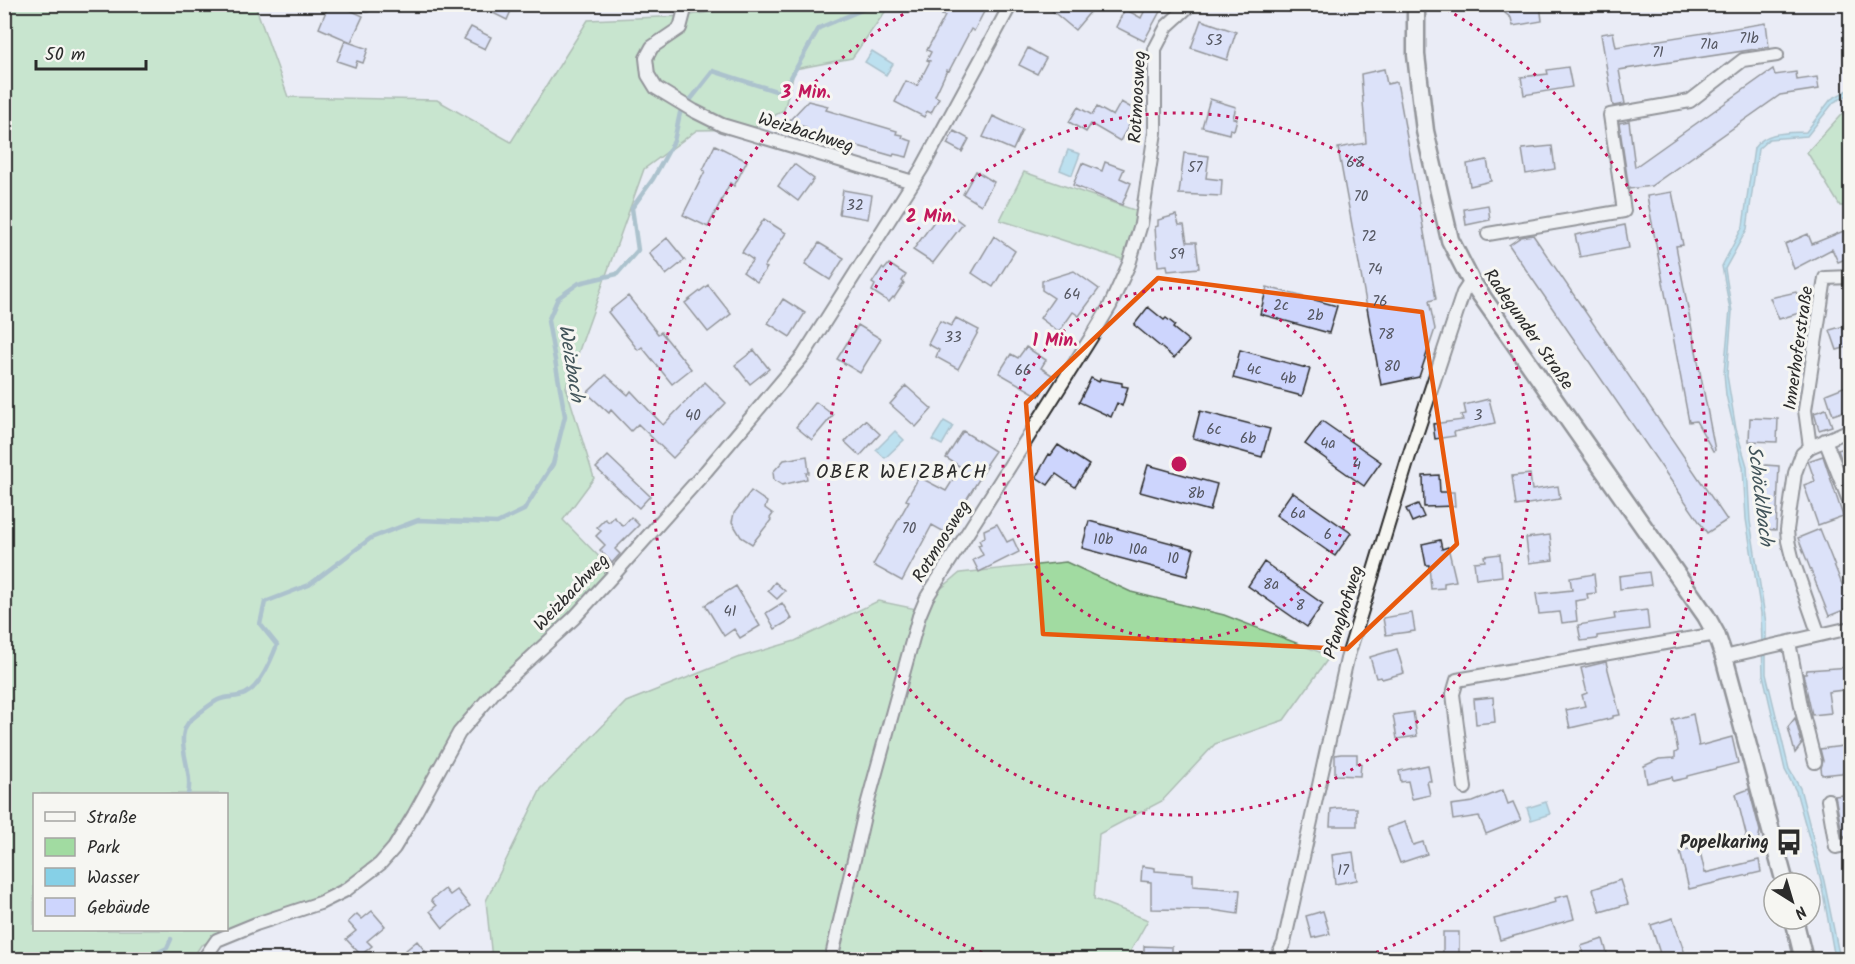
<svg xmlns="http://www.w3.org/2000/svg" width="1855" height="964" font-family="Kalam,sans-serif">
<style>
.green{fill:#a1dba1;stroke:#668366;stroke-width:1.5;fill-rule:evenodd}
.water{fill:#86d0e7;stroke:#628e9c;stroke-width:1.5}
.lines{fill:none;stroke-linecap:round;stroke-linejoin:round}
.stream{stroke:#628e9c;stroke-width:4.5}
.building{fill:#cdd5fd;stroke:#2b2b2b;stroke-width:1.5}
.minor-casing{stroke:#2b2b2b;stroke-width:16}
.secondary-casing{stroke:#2b2b2b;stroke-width:21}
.minor{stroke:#f6f6f2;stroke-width:12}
.secondary{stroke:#f6f6f2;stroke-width:16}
.marked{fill:none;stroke:#e8590c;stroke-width:4.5;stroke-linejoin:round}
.ring{fill:none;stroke:#c2185b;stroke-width:3;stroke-dasharray:3 6}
.labels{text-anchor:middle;stroke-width:6;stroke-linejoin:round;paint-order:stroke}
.number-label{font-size:15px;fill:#545660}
.street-label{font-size:18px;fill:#2b2b2b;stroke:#f6f6f2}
.poi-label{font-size:18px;font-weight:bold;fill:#2b2b2b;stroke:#f6f6f2;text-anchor:end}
.water-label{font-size:20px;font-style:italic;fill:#42545a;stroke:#f6f6f2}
.neighbourhood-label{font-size:20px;letter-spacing:1.5px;fill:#2b2b2b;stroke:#f6f6f2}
.centre{fill:#c2185b;stroke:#f6f6f2;stroke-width:3}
.ring-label{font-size:18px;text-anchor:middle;font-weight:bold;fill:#c2185b;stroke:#f6f6f2;stroke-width:6;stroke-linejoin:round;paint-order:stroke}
</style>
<rect width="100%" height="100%" fill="#eaecf5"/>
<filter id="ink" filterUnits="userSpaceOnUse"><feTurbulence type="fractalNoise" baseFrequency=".0167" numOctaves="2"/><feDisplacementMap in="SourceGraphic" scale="12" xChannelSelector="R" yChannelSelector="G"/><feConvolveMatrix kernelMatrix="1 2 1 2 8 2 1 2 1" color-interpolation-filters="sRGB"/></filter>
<g filter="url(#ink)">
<!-- green -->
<path class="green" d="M761,4L890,5L852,58L795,69L784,110L752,129L697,130L644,169L566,387L594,478L563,520L615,573L459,733L394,848L346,890L201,945L192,959L5,960V5H255L288,97L437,100L511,142L588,20L684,16ZM34,794H226V930H34Z
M1850,105V206H1840L1807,152Z
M1024,172L1137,211L1124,260L1000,220Z
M1066,562L1131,592L1224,615L1330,656L1284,720L1215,744L1162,801L1099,834L1094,899L1148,920L1126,959H492L486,901L541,789L626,702L737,658L795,641L878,601L916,609L960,573Z"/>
<!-- water -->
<path class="water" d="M872,51L893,64L886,75L865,62Z
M1850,89V94L1834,102L1807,136L1769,139L1758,149L1747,229L1725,269L1732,312L1727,375L1736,429L1747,466L1750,521L1766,623V674L1789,769L1800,788L1824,881L1840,959H1835L1821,881L1796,791L1785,770L1763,675L1761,613L1746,519L1743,467L1726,395L1724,373L1730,310L1722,266L1743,226L1754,148C1766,131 1787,133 1806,132L1831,99Z
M1068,150L1080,154L1072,175L1060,170Z
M944,421L953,426L942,445L932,440Z
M895,431L904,440L885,458L876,450Z
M1546,802L1550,814L1531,820L1527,808Z"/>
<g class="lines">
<!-- stream -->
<path class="stream" d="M188,794C194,771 174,742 188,723C192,718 212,703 218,700C226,696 237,698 245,694C260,687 271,660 277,645L260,624L265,602L309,585L371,538L418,520L497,523L524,510L553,464L565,416L548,321L558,298L579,283L617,274L638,250L632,208L653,179L674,141L680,113L713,71L782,93L819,28L876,4
M143,960L167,948L171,939"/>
</g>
<!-- building -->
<path class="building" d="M329,4H337L363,16L351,42L319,28Z
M475,4H514L507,20Z
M948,4H988L974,31L971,29L949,71L947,70L935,96L939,98L931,113L927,111L924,117L895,102L906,81L917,86L930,61L927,60L931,52L927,50L945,16L942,15Z
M1044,4H1084L1091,11L1075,30Z
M1148,4H1164L1144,41L1116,27L1125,9L1141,18Z
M1511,4H1540L1542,21L1513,26L1511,18L1505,13Z
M1201,20L1236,32L1227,60L1191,48Z
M1766,23L1769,47L1619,70L1625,104L1613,106L1601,34L1613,32L1616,47Z
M471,27L491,37L485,49L464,39Z
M345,41L368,49L363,63L357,61L355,67L337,61Z
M1028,48L1046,58L1037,74L1019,65Z
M1568,67L1572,87L1524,95L1521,77L1548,74L1547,70Z
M1384,69L1387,84L1397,82L1436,299L1429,301L1435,329L1419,377L1381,385L1338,148L1366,143L1361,74Z
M1773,69L1775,75L1796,72L1797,80L1817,77L1819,89L1780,95L1651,186L1629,189L1619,123L1629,121L1635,167Z
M1210,99L1236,107L1233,118L1237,119L1234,130L1230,129L1229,134L1202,127Z
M808,101L828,106L826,110L897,131L896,134L903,135L902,138L912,141L907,157L894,154L893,156L805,131L806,127L787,123Z
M1121,102L1137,111L1120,141L1091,124L1086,132L1069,122L1078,107L1092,115L1097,107L1113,116Z
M993,116L1022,130L1013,150L983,137Z
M954,131L969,139L962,152L947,144Z
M715,145L747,161L734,186L730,183L708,227L683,215L705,171L703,170Z
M1552,146L1555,169L1526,174L1522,149Z
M1184,153L1209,156L1206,178L1222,180L1221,196L1179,194Z
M1487,160L1491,181L1470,186L1467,164Z
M1105,162L1124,169L1120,178L1131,183L1122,205L1073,185L1082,163L1102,171Z
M794,164L814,179L798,201L778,186Z
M976,171L994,182L981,205L963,194Z
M843,190L872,195L868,219L839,214Z
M1672,192L1683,245L1676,246L1715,450L1713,451L1696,421L1689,422L1647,196Z
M1488,205L1490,220L1466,225L1464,209Z
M943,209L963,224L933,263L913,250Z
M1176,215L1179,225H1184L1187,242H1196L1199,268L1168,271L1167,265L1158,266L1155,227L1158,226V220Z
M764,219L786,233L764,267L767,268L757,282L743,272L753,260L742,252Z
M1625,225L1629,248L1580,257L1575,235Z
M1851,228V257L1838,262L1832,249L1794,269L1785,244L1808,234L1812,244Z
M1533,235L1727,520L1707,533L1509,245L1521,237Z
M994,236L1015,251L993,287L972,273Z
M667,238L685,260L666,275L649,253Z
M819,243L844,258L830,280L805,264Z
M889,264L906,275L902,281L904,283L894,298L893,297L889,302L872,291L875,285L872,283L882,268L884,270Z
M1074,271L1099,289L1079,316L1073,312L1059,332L1040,318L1054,298L1042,290V281Z
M708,285L731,314L708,332L685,303Z
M1267,287L1337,306L1329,333L1260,314Z
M1796,292L1806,311L1779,319L1770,298Z
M628,296L658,334L661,332L691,369L672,384L642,347L638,350L608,312Z
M783,299L805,313L790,337L768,323Z
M1148,307L1164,320L1166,318L1175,325L1173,328L1189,341L1174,358L1134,325Z
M956,318L979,330L958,369L936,357L939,350L928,344L940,321L951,326Z
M1851,324V346L1837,350L1830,330Z
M858,325L881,339L860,373L837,359Z
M1026,347L1046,360L1041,368L1052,375L1039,396L999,373L1011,354L1018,358Z
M754,350L769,369L750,384L735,365Z
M1240,350L1310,369L1302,396L1233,378Z
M606,375L628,395L631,391L663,425L705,382L726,403L673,458L638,424L631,431L611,410L609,413L587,393Z
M1091,378L1099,382L1100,379L1122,383V386L1128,387L1122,406L1117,403L1111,417L1079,402Z
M1851,384V409L1833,415L1826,394Z
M906,386L932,409L916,427L890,404Z
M1489,399L1495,423L1454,432L1455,436L1435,439L1433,424L1463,420L1461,415L1466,414L1464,405Z
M816,402L833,415L812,440L796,427Z
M1826,409L1832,426L1819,430L1814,413Z
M1200,411L1270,429L1262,457L1193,438Z
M1750,418L1778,419L1777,442L1749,441Z
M865,420L880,434L860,456L845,442Z
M1322,421L1381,462L1364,486L1305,444Z
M963,431L995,451L986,464L988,465L961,508L962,509L948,534L932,525L902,581L873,565L909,501L906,500L919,477L946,491L961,467L946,458Z
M1058,445L1089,465L1075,487L1056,474L1048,485L1036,477L1049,454L1051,455Z
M1851,446V467L1845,469L1838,450Z
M608,456L650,496L639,508L596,468Z
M807,456L809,473H806L807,479L782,485L774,480L773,472L784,460Z
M1823,456L1843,516L1818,525L1804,485L1815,481L1808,461Z
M1148,465L1217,484L1210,511L1140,492Z
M1765,465L1779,466L1776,530L1761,529Z
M1530,474L1532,490L1558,486L1560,499L1516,506L1512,476Z
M1439,475L1440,492H1454L1455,506L1424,507L1423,476Z
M751,491L767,502L765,508L773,514L770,518L771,520L752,544L741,537L732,522L734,513Z
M1292,492L1351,533L1335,556L1276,515Z
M1418,504L1424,517L1412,522L1406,509Z
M614,517L623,526L631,517L639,525L615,549L620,554L612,563L600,550L605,545L596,536L601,531L597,527L605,519L609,522Z
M1089,521L1194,549L1187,576L1082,548Z
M997,524L1007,542L1013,539L1019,552L979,572L973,560L983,555L978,545L981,544L979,540L985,537L984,530Z
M1820,529L1851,607L1829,616L1798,538Z
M1550,535L1553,560L1529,563L1526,538Z
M1440,540L1442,549L1448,547L1456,581L1444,583V588L1431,589L1429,565H1426L1422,544Z
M1500,554L1502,576L1476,579L1474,562L1485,561L1484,556Z
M1264,562L1323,604L1307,627L1248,586Z
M1649,572L1651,585L1620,589L1619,576Z
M1594,574L1596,593L1587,594L1588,599L1575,601L1577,621L1562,623L1560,612L1539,614L1536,594L1572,590L1570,578Z
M775,582L785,591L777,599L768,591Z
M736,586L760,626L740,638L734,629L724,636L705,605Z
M782,603L792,619L775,629L766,613Z
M1647,610L1649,629L1597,636V639L1581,641L1578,625L1615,619L1614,614Z
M1412,613L1415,631L1386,635L1383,618Z
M1397,649L1404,673L1382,679L1381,677L1376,678L1370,657Z
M1606,662L1620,715L1613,716V718L1570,728L1566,710L1585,706L1582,695L1587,693L1581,668Z
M1851,667V689L1828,692L1831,713L1812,715L1803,674H1806L1807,670Z
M1493,697L1495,722L1476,724L1474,699Z
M1413,712L1417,736L1397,739L1393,715Z
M1693,714L1699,746L1732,737L1738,763L1687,776V778L1673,781L1672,777L1647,783L1644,766L1659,759L1675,758V753L1678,751L1672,720Z
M1795,718L1802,744L1795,753L1788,727Z
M1851,745V772L1822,775L1821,768L1823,761L1820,749Z
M1341,754H1357V763H1361L1360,776L1335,775V755Z
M1428,765L1431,781H1427L1430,795L1412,799L1408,781L1401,782L1399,771Z
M1749,789L1760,831L1758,841L1745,839L1746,834L1736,794Z
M1503,790L1508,804L1513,802L1521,820L1486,834L1479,816L1453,820L1451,805L1473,802Z
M1851,794V836L1843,837L1835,796Z
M1338,808H1357V826H1330L1331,809Z
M1405,822L1413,845L1423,842L1427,854L1400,863L1387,828Z
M1699,847L1705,873L1759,860L1761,872L1689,889L1680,851Z
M1353,852L1357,880L1335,884L1332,855Z
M1142,866L1155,868V871L1193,874V886L1240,890L1238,914L1212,910L1151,909V882L1141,881Z
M1620,880L1628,904L1600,912L1593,889Z
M445,889L450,895L457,890L470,906L443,928L430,911L436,906L431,900Z
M1568,895L1574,919L1500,940L1494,919L1556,902L1555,898Z
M372,911L385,926L367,941L372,946L361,955L346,939L356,931L348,922L357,914L362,919Z
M1323,911L1330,934L1312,938L1306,916Z
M1673,918L1687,960H1662L1651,925Z
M1443,932H1459V959L1443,958Z
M1603,939L1609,960H1585L1581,946Z
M417,941L425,951L415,960H394Z
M1144,946L1172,947V960H1144Z"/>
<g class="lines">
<!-- minor casing -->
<g class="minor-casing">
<path id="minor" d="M682,4L684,13L680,28L652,47L646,58L648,75L656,88L694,111L722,125L913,182
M366,5L367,4
M1488,234L1624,211L1610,115L1690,101L1743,60L1777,55
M1825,440L1850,503
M1810,447L1805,410L1825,278L1850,277
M1819,635L1793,561L1788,541L1787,530L1795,473L1802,454L1810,447L1850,430
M1789,642L1802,711L1815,762
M1724,657L1850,628
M1465,788L1453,694L1457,680L1716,634
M1828,800L1836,847L1850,844
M203,960L217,940L256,924L320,903L346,890L380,864L394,848L414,815L459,733L495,691L574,618L615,573L706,471L803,356L922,168L1011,4
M831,960L864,816L919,616L927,597L1092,336L1110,306L1129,264L1141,224L1155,132V49L1167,26L1191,4
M1276,960L1284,943L1347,659L1409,456L1463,293L1471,281"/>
</g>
<!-- secondary casing -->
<g class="secondary-casing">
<path id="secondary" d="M1416,4V55L1425,131L1450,240L1471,281L1706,616L1716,634L1724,657L1785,883
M1794,919L1804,960"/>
</g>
<!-- minor -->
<use href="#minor" class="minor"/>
<!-- secondary -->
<use href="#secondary" class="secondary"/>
</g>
</g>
<!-- marked area -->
<path d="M0 0H1855V964H0ZM1158,278L1422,312L1457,544L1347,649L1043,634L1026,403Z" fill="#eaecf5" fill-opacity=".55" fill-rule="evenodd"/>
<path class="marked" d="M1158,278L1422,312L1457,544L1347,649L1043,634L1026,403Z"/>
<!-- distance rings -->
<g class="ring">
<circle cx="1179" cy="464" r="176"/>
<circle cx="1179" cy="464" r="351"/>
<path d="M999 959A527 527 0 0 1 919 5M1439 5A527 527 0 0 1 1359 959"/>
</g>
<!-- icons -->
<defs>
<g id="bus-bare" transform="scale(2.07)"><path d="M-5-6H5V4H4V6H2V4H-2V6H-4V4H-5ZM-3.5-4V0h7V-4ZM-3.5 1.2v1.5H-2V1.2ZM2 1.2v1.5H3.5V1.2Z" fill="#2b2b2b" stroke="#f6f6f2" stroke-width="2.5" paint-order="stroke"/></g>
</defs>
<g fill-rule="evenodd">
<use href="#bus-bare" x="1789" y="842"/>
</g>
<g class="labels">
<!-- number labels -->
<g class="number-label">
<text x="1749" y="43">71b</text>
<text x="1214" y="45">53</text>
<text x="1709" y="49">71a</text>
<text x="1658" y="57">71</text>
<text x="1355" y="167">68</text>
<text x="1195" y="172">57</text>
<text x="1361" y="201">70</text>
<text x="855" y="210">32</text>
<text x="1369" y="241">72</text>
<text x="1177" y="259">59</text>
<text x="1375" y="274">74</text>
<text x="1072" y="299">64</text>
<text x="1380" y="306">76</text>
<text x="1281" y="310">2c</text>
<text x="1315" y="320">2b</text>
<text x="1386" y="339">78</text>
<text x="953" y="342">33</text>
<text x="1392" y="371">80</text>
<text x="1254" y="374">4c</text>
<text x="1023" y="375">66</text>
<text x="1288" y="383">4b</text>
<text x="693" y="420">40</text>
<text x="1478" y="420">3</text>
<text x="1214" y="434">6c</text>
<text x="1248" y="443">6b</text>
<text x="1328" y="448">4a</text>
<text x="1357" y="469">4</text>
<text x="1196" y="498">8b</text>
<text x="1298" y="518">6a</text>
<text x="909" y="533">70</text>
<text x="1328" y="539">6</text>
<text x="1103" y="544">10b</text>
<text x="1138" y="554">10a</text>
<text x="1173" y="563">10</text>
<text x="1271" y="589">8a</text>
<text x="1300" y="610">8</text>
<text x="730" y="616">41</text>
<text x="1343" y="875">17</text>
</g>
<!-- street labels -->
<g class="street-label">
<text transform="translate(1137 97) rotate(-87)" y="6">Rotmoosweg</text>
<text transform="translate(806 132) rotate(17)" y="6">Weizbachweg</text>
<text transform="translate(1529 329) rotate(55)" y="6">Radegunder Straße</text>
<text transform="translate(1798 348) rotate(-82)" y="6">Innerhoferstraße</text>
<text transform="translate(941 541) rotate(-58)" y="6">Rotmoosweg</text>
<text transform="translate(571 592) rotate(-46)" y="6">Weizbachweg</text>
<text transform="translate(1343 612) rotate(-73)" y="6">Pfanghofweg</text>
</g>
<!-- poi labels -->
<g class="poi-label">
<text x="1769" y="848">Popelkaring</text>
</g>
<!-- water labels -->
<g class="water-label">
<text transform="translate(572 363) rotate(81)" y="7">Weizbach</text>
<text transform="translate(1761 495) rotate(83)" y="7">Schöcklbach</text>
</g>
<!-- neighbourhood labels -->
<g class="neighbourhood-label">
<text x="902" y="478">OBER WEIZBACH</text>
</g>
</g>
<circle cx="1179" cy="464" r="9" class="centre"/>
<g class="ring-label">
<text x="806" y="98">3 Min.</text>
<text x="931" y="222">2 Min.</text>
<text x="1055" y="346">1 Min.</text>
</g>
<!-- margin -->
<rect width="1855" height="964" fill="none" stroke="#f6f6f2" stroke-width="24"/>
<rect x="12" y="12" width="1831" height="940" fill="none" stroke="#2b2b2b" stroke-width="2" filter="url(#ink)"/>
<!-- legend -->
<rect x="33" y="793" width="195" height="138" fill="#f6f6f2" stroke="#a5a5a2" stroke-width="1.5"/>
<rect x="45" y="812" width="30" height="9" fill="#f6f6f2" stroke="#a5a5a2" stroke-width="1.5"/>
<text x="87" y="823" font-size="18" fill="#2b2b2b">Straße</text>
<rect x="45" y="838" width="30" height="18" fill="#a1dba1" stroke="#a5a5a2" stroke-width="1.5"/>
<text x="87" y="853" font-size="18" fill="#2b2b2b">Park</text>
<rect x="45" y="868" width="30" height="18" fill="#86d0e7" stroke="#a5a5a2" stroke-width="1.5"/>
<text x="87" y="883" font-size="18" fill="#2b2b2b">Wasser</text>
<rect x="45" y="898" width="30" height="18" fill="#cdd5fd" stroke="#a5a5a2" stroke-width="1.5"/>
<text x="87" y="913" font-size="18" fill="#2b2b2b">Gebäude</text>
<!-- north arrow -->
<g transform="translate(1792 901) rotate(143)"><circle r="28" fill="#f6f6f2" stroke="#a5a5a2" stroke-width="1.5"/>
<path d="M0-4.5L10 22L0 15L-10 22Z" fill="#2b2b2b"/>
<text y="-9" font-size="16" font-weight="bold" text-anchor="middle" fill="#2b2b2b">N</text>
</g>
<!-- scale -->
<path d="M36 60v9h110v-9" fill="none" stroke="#2b2b2b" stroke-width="3"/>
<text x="45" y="60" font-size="18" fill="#2b2b2b" stroke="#f6f6f2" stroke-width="4.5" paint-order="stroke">50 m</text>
</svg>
